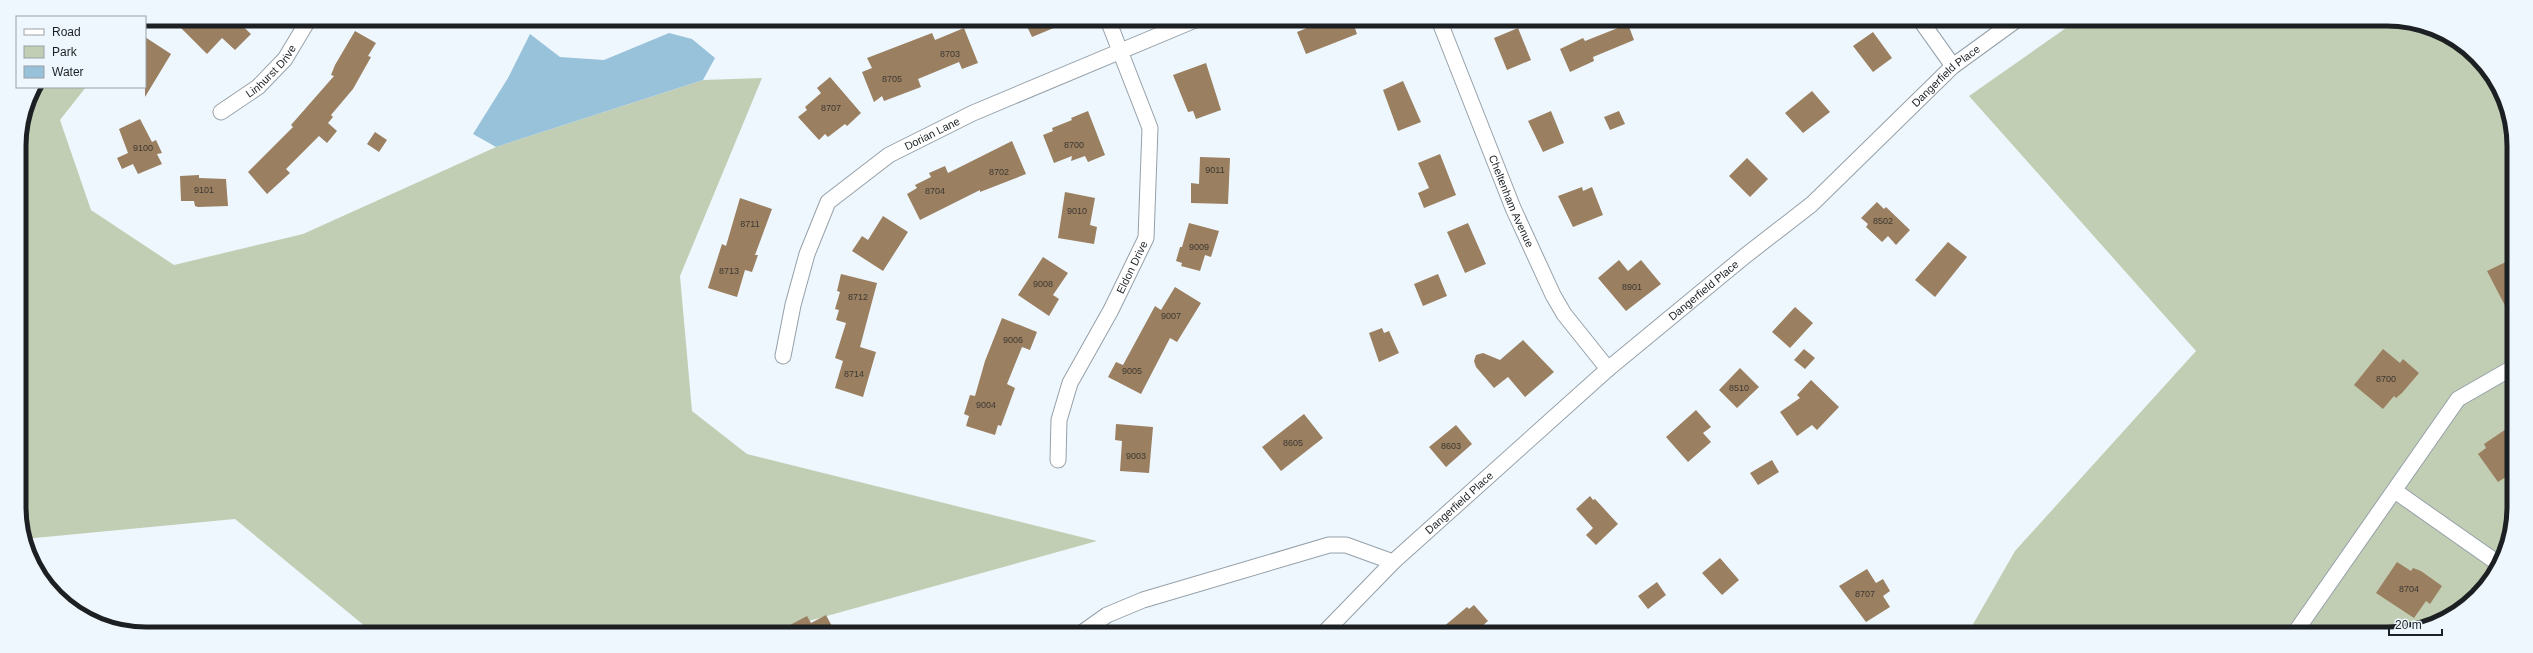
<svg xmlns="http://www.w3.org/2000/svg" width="2533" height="653" font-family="Arial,sans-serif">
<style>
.green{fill:#c2ceb4}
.water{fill:#98c2da}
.building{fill:#9a7f60}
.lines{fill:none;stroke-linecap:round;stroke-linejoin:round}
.minor-casing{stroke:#96a0a8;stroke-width:17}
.minor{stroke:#fff;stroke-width:15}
.labels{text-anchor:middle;stroke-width:3.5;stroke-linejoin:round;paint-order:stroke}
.number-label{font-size:9px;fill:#3c3832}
.street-label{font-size:11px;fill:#1c2023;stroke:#eef7fe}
.rim{fill:none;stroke:#1c2023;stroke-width:5}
</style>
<rect width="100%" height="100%" fill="#eef7fe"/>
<!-- green -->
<path class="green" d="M2076,21H2412L2450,36L2477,56L2501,90L2512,122V532L2497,571L2470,603L2435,624L2395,634L1968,633L2015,551L2196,351L1969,96Z
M762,78L680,276L692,411L747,454L1097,541L769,632H372L235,519L24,539L21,532L19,138L29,97L36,87H86L60,120L91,210L174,265L303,234L496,147L703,80Z"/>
<!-- water -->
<path class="water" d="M669,33L692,39L715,58L703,80L496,147L473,134L508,78L530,34L560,57L604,60Z"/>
<!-- building -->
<path class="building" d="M186,19H235L251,34L235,50L222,38L207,54L179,26Z
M1024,20H1073L1032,37Z
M1327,20H1352L1357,34L1306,54L1297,32Z
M1628,24L1634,40L1593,57L1594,61L1570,72L1560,49L1583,38L1585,41Z
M964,28L978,63L962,69L959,62L918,79L921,87L884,101L882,96L874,102L862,72L872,68L867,58L932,33L935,40Z
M1518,28L1531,60L1507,70L1494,38Z
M355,31L376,43L368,56L371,57L353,89L331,115L333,117L328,123L337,131L327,143L319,136L286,169L290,173L267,194L248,172L293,127L291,125L334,76L331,75L335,65Z
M1873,32L1892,58L1873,72L1853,46Z
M145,37L171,54L145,97Z
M1206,63L1221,110L1196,119L1193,111L1188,112L1173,75Z
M830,77L861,113L847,126L845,124L828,137L825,134L819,140L798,117L807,110L805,107L821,93L817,88Z
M1403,81L1421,122L1398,131L1383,90Z
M1812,91L1830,112L1803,133L1785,113Z
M1088,111L1105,155L1088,162L1085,156L1071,161L1072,156L1054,163L1043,135L1053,131L1052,128L1072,120L1071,118Z
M1551,111L1564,143L1543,152L1528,121Z
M1619,111L1625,124L1610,130L1604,117Z
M140,119L152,142L156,140L162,153L157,154L162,164L138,174L133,164L122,169L117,158L128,153L119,129Z
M375,132L387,140L379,152L367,144Z
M1012,141L1026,174L980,192V190L920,220L907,194L917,188L915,185L931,177L929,173L945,166L948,173Z
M1440,154L1456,195L1424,208L1418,193L1429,188L1418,163Z
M1200,157L1230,158L1228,204L1191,203V183L1199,184Z
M1747,158L1768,179L1750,197L1729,176Z
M199,175V178L226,179L228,206L198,207L195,206L194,201H181L180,176Z
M1582,187L1583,191L1592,187L1603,215L1573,227L1558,196Z
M1065,192L1095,198L1090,225L1097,227L1094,244L1058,238Z
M740,198L772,209L755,255H758L752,272L745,270L737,297L708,288L722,244L726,246Z
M1877,202L1884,209L1886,207L1910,230L1896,245L1888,236L1882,242L1866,227L1868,224L1861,218Z
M883,216L908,232L883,271L852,251L862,236L868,240Z
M1189,223L1219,231L1211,257L1205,255L1200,271L1181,266L1182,263L1176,261L1180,247H1182Z
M1468,223L1486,264L1465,273L1447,232Z
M1948,242L1967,257L1935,297L1915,280Z
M1043,257L1068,273L1053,295L1059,299L1049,316L1018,295Z
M2512,259V319L2487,271Z
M1619,260L1628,271L1641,260L1661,284L1626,311L1598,278Z
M841,274L877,283L860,347L876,352L863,397L835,388L843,361L835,358L846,323L836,320L839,310L835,309L840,292L837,291Z
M1438,274L1447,296L1423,306L1414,284Z
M1175,287L1201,303L1177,342L1170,338L1141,394L1108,377L1116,362L1123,365L1155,306L1161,310Z
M1795,307L1813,323L1790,348L1772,332Z
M1002,318L1037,332L1030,350L1022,347L1007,384L1015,388L1001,426L998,425L995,435L966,426L969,416L964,414L970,395L975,396L985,361Z
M1382,328L1384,333L1389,331L1399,353L1379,362L1369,333Z
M1523,340L1554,372L1525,397L1508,377L1494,388L1476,367L1474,361L1476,355L1483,353L1500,360Z
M1804,349L1815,358L1805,369L1794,360Z
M2383,349L2400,363L2403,359L2419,373L2402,393L2396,398L2394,396L2383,409L2354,385Z
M1740,368L1759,387L1737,408L1719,390Z
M1811,380L1839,407L1817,430L1812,425L1797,436L1780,412L1800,398L1797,395Z
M1696,410L1711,427L1703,433L1711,442L1688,462L1666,437Z
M1304,414L1323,438L1281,471L1262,447Z
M1116,424L1153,427L1149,473L1120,471L1122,441L1115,440Z
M1456,425L1472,444L1446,467L1429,447Z
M2512,425V473L2498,482L2478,454L2486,448L2484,444Z
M1772,460L1779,472L1758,485L1750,473Z
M1590,496L1593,500L1595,499L1618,524L1596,545L1586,535L1593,528L1576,509Z
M1720,558L1739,580L1722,595L1702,573Z
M2397,562L2411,571L2413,568L2421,571L2442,586L2430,604L2426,601L2414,618L2376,593Z
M1867,569L1876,583L1883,579L1890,591L1883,596L1890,607L1866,622L1839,586Z
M1657,582L1666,595L1648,609L1638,596Z
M1474,605L1488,621L1474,633H1436L1467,607L1469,609Z
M826,615L835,632H777L807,616L811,623Z"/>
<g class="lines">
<!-- minor casing -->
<g class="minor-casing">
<g id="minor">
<path id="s1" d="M1439,20L1513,208L1553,295L1564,314L1608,369"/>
<path d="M1921,21L1953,66"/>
<path id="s2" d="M221,112L258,87L285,59L309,19"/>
<path id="s3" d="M783,356L793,305L807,254L828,202L889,155L973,113L1195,20"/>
<path id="s4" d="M1058,460L1059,420L1070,383L1111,310L1146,238L1150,128L1108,20"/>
<path d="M2395,491L2499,564"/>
<path id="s5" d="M1083,632L1107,615L1143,600L1329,545H1346L1393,562L1608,369L1745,256L1812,204L1953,66L2015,21"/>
<path d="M1324,633L1393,562"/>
<path d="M2294,634L2458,399L2512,368"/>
</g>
</g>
<!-- minor -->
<use href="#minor" class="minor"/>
</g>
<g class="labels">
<!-- number labels -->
<g class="number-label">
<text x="950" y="57">8703</text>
<text x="892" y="82">8705</text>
<text x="831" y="111">8707</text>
<text x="1074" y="148">8700</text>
<text x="143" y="151">9100</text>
<text x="1215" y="173">9011</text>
<text x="999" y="175">8702</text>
<text x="204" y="193">9101</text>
<text x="935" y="194">8704</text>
<text x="1077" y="214">9010</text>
<text x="1883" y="224">8502</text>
<text x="750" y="227">8711</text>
<text x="1199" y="250">9009</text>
<text x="729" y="274">8713</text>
<text x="1043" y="287">9008</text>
<text x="1632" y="290">8901</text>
<text x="858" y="300">8712</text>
<text x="1171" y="319">9007</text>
<text x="1013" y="343">9006</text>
<text x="1132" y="374">9005</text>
<text x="854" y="377">8714</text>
<text x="2386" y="382">8700</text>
<text x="1739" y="391">8510</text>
<text x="986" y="408">9004</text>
<text x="1293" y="446">8605</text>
<text x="1451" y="449">8603</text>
<text x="1136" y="459">9003</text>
<text x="2409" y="592">8704</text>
<text x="1865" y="597">8707</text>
</g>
<!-- street labels -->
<g class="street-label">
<text dy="4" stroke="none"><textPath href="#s2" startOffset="65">Linhurst Drive</textPath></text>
<text dy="4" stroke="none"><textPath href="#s5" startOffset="1066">Dangerfield Place</textPath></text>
<text dy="4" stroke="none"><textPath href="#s3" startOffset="286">Dorian Lane</textPath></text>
<text dy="4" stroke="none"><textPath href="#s1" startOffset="195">Cheltenham Avenue</textPath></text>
<text dy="4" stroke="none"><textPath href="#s4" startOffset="210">Eldon Drive</textPath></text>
<text dy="4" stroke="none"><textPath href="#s5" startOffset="742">Dangerfield Place</textPath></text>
<text dy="4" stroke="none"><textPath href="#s5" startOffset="418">Dangerfield Place</textPath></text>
</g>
</g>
<!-- crop -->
<path d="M0 0H2533V653H0ZM146 26H2387A120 120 0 0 1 2507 146V507A120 120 0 0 1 2387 627H146A120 120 0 0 1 26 507V146A120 120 0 0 1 146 26Z" fill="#eef7fe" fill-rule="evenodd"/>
<path class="rim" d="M146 26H2387A120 120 0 0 1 2507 146V507A120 120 0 0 1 2387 627H146A120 120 0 0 1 26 507V146A120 120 0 0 1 146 26Z"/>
<!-- legend -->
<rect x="16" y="16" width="130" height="72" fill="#eef7fe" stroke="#9aa1a6"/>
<rect x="24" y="29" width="20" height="6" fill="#ffffff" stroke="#9aa1a6"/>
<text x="52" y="36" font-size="12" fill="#1c2023">Road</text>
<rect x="24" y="46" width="20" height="12" fill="#c2ceb4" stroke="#9aa1a6"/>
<text x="52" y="56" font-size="12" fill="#1c2023">Park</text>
<rect x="24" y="66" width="20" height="12" fill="#98c2da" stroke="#9aa1a6"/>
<text x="52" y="76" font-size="12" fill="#1c2023">Water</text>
<!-- scale -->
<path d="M2389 629v6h53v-6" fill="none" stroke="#1c2023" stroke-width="2"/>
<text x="2395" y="629" font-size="12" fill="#1c2023" stroke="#eef7fe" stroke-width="3" paint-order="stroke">20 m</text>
</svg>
